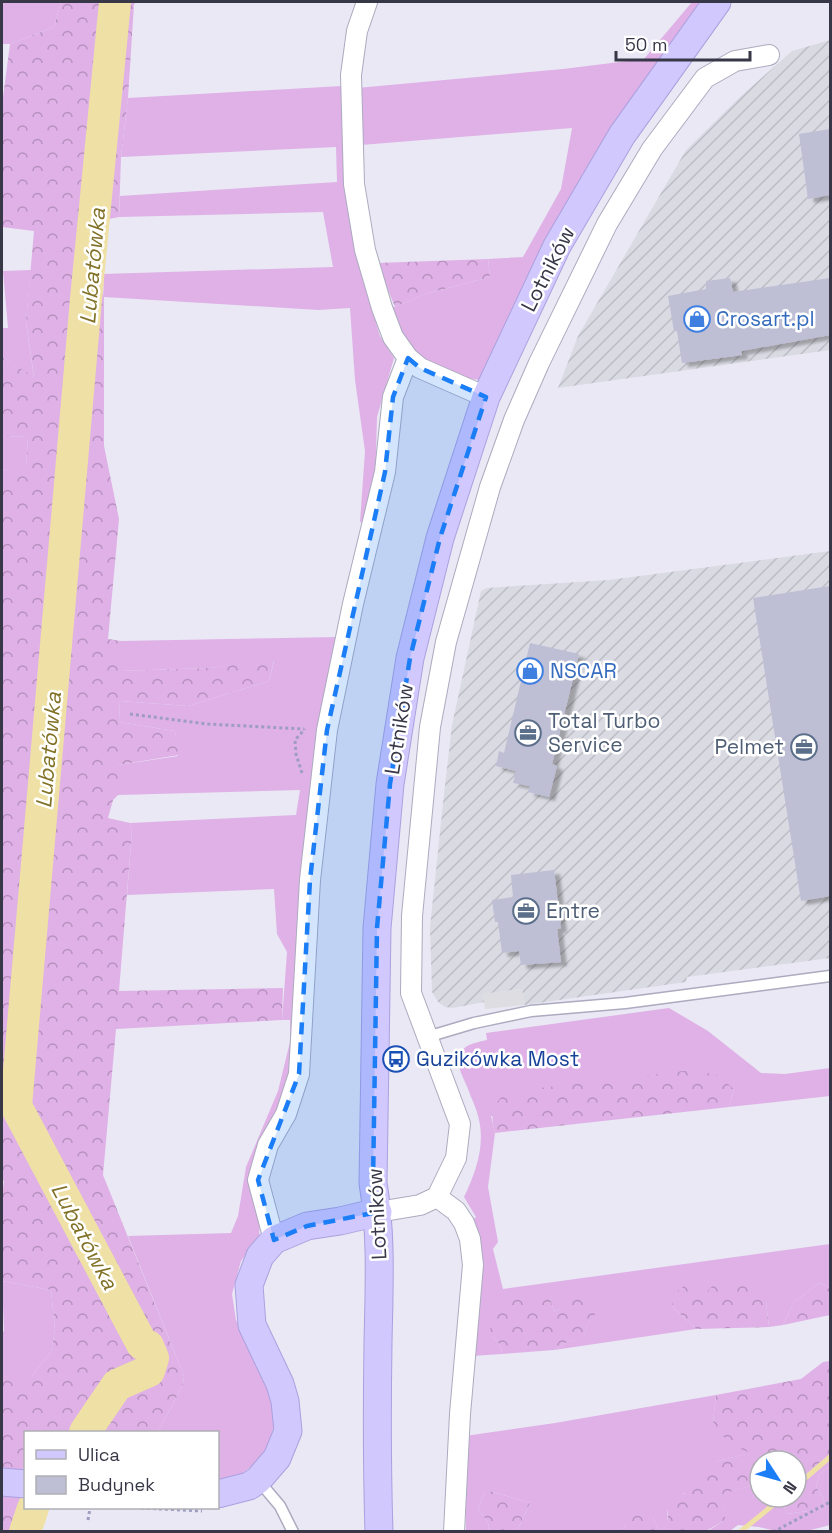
<svg xmlns="http://www.w3.org/2000/svg" width="832" height="1533" font-family="'Space Grotesk',sans-serif">
<style>
.industrial{fill:url(#industrial-furrows)}
.grass{fill:#dfb1e7}
.forest{fill:url(#forest-crowns)}
.parking{fill:#dddde2}
.lines{fill:none;stroke-linecap:round;stroke-linejoin:round}
.stream{stroke:#efe1a5;stroke-width:5}
.river{stroke:#efe1a5;stroke-width:32}
.building{fill:#bebed5;filter:url(#shadow)}
.lane-casing{stroke:#acabbf;stroke-width:13}
.street-casing{stroke:#acabbf;stroke-width:22}
.secondary-casing{stroke:#aaa1df;stroke-width:29}
.path{stroke:#9e9cc1;stroke-width:3;stroke-dasharray:3 3;stroke-linecap:butt}
.lane{stroke:#fff;stroke-width:10}
.street{stroke:#fff;stroke-width:20}
.secondary{stroke:#d1c8fe;stroke-width:27}
.marked{fill:#1c7ef7;fill-opacity:0.2;stroke:#1c7ef7;stroke-width:4.5;stroke-dasharray:12 8;stroke-linejoin:round}
.labels{text-anchor:middle;stroke-width:5;stroke-linejoin:round;paint-order:stroke}
.street-label{font-size:21px;fill:#373747;stroke:#fff}
.shop-label{font-size:21px;fill:#366cbe;stroke:#fff;text-anchor:start}
.service-label{font-size:21px;fill:#4e5e75;stroke:#fff;text-anchor:start}
.transit-label{font-size:21px;fill:#164399;stroke:#fff;text-anchor:start}
.water-label{font-size:22px;font-style:italic;fill:#827227;stroke:#fff}
</style>
<defs>
<pattern id="industrial-furrows" width="10" height="10" patternUnits="userSpaceOnUse" patternTransform="scale(1.5)"><rect width="10" height="10" fill="#dadae3"/><path d="M-1 1l2-2M0 10L10 0M9 11l2-2" fill="none" stroke="#bcbcc4"/></pattern>
<pattern id="forest-crowns" width="20" height="18" patternUnits="userSpaceOnUse" patternTransform="scale(1.5)"><rect width="20" height="18" fill="#dfb1e7"/><path d="M2 6a3 3 0 1 1 6 0M12 15a3 3 0 1 1 6 0" fill="none" stroke="#b691bd"/></pattern>
<filter id="shadow"><feDropShadow dx="6" dy="4" stdDeviation="1.5" flood-color="#0004"/></filter>
</defs>
<rect width="100%" height="100%" fill="#e9e8f4"/>
<!-- industrial -->
<path class="industrial" d="M830,40V350L558,388L578,336L686,150L741,96L792,51Z
M830,551V958L687,977L686,982L524,1005L522,989L483,994L484,1002L453,1008L445,1007L438,1002L432,992L430,927L443,803L452,725L481,591L487,588L609,580Z"/>
<!-- grass -->
<path class="grass" d="M2,2H61L54,27L10,44H2Z
M692,2H705L482,380C452,379 415,360 400,332C396,324 393,315 389,307H395L425,294L490,277L488,259L523,257L561,189L572,128L361,145L357,88L563,69L644,59Z
M342,86L349,211L366,291L380,336L394,358L377,417L375,488L366,523L360,522L365,451L355,380L350,308L318,310L104,297L103,274L333,267L323,212L119,217L120,196L337,182L336,147L121,157L128,98Z
M31,270L26,322L34,378L2,357V328H8L3,271Z
M2,436L28,437L26,467L2,470Z
M339,637L297,1021L287,1094L265,1140L259,1236L241,1261L232,1294L236,1320L273,1395L275,1419L270,1443L258,1461L239,1476L218,1483V1432H158L183,1385L184,1376L128,1236L231,1233L238,1216L246,1167L278,1091L290,1042V1020H282L287,952L277,934L274,889L127,895L132,831L130,823L296,815L300,790L118,795V765L178,756L175,731L119,722L120,701L188,706L269,681L274,661L209,668L120,671L121,641Z
M669,1008L708,1031L761,1073L785,1074L830,1068V1096L729,1107L734,1089L491,1116L495,1133L488,1187L498,1242L493,1249L503,1289L830,1244V1288L819,1283L794,1302L783,1325L769,1327L766,1302L704,1295L672,1306L696,1329L554,1350L569,1341L583,1339L587,1326L597,1310L561,1309L554,1312L550,1298H530L493,1337L501,1346L502,1354L472,1356L470,1222L476,1217L464,1197C476,1172 486,1144 478,1116C476,1107 471,1098 468,1089C465,1081 457,1068 459,1059C461,1044 475,1043 487,1040L486,1033Z
M2,1281L51,1290L55,1330L51,1352L32,1376H2V1335L4,1330Z
M716,1395L713,1422L751,1453L718,1461L667,1509V1524L663,1531H659L653,1518L626,1524L622,1531H517L530,1503L486,1490L478,1508L488,1523L489,1531H466L465,1436L555,1423Z
M830,1466L829,1495L830,1525L807,1531H776L759,1527L738,1525L730,1531L706,1532L725,1520V1507L719,1495L760,1483V1497H791L783,1504L787,1514L822,1509L824,1499L816,1487L819,1475Z"/>
<!-- forest -->
<path class="forest" d="M61,2H137L134,4L128,98L121,157L119,217L104,220L100,256L104,297V446L119,519L108,639L121,641V671L209,668L274,660L269,681L188,706L120,701L119,722L175,731L179,755L118,765V795L113,800L108,818L130,823L132,831L119,991L283,988L282,1020L116,1029L103,1175L184,1376L183,1385L158,1432H26V1508H41L31,1532L2,1531V1376H32L51,1352L55,1330L51,1290L2,1281V1196L4,1181L2,1180V470L26,466L28,437L2,436V357L34,377L26,322L34,231L2,227L3,192L2,105L10,44L54,27Z
M488,259L490,277L425,294L395,307L377,263Z
M692,1070L717,1075L734,1089L729,1107L495,1133C490,1114 492,1106 506,1092Z
M719,1279L743,1280L761,1285L766,1302L769,1327L696,1329L672,1306V1296L684,1286L696,1288L704,1295Z
M819,1283L830,1288V1315L783,1325L794,1302Z
M574,1292L588,1298L598,1310L587,1326L583,1340L569,1341L554,1350L502,1354L501,1346L493,1337L487,1319L495,1304L504,1295H525L530,1298H550L554,1312L561,1309L564,1296Z
M830,1361V1466L819,1475L816,1487L824,1499L822,1509L787,1514L783,1504L791,1497H796V1492L803,1485L796,1477V1461H760V1483L720,1495L725,1507V1520L706,1531H663C670,1520 668,1509 664,1497L684,1494L687,1483L718,1461L750,1453L728,1443L713,1422L716,1395L801,1379L823,1362Z
M486,1490L530,1503L517,1531H489L488,1523L478,1508Z
M636,1515L653,1518L659,1531H622L626,1524Z"/>
<!-- parking -->
<path class="parking" d="M522,989L524,1005L485,1009L483,994Z"/>
<g class="lines">
<!-- stream -->
<path class="stream" d="M796,1486L830,1457
M740,1532L783,1497"/>
<!-- river -->
<path class="river" d="M85,1432L117,1385L149,1371L153,1358L148,1346L142,1344L16,1106L86,299L115,2
M25,1532L33,1508"/>
</g>
<!-- building -->
<path class="building" d="M830,129V195L808,199L799,134Z
M730,278L733,292L830,278V335L741,351L742,355L682,363L677,331H674L668,296L706,289V281Z
M830,586V896L801,901L753,598Z
M530,643L579,654L552,764L557,766L549,797L528,792L530,786L513,783L516,771L496,766L499,751L504,753Z
M554,870L561,928L557,929L561,962L521,965L519,951L502,953L498,922H495L492,900L513,897L511,875Z"/>
<g class="lines">
<!-- lane casing -->
<g class="lane-casing">
<path id="lane" d="M427,1037L474,1023L531,1011L625,1003L830,976
M258,1480L280,1506L293,1532"/>
</g>
<!-- street casing -->
<g class="street-casing">
<path id="street" d="M367,2L357,31L351,75L354,184L365,250L382,308L393,337L408,358L420,368L486,397
M437,1197L456,1211L464,1223L470,1239L473,1265L460,1414L454,1532
M378,1212L420,1205L437,1197L456,1158L460,1124L411,993L412,916L430,727L446,642L490,487L514,420L539,363L607,224L652,149L705,78L735,61L769,55
M274,1240L258,1180L268,1145L286,1114L299,1074L310,880L327,730L353,604L385,472L393,397L408,358"/>
</g>
<!-- secondary casing -->
<g class="secondary-casing">
<path id="secondary" d="M2,1482L26,1484
M218,1494L249,1486L258,1480L277,1458L288,1431L285,1401L280,1384L252,1325L249,1285L260,1256L274,1240L307,1226L340,1221L378,1212
M379,1532C377,1469 377,1406 378,1343C379,1290 382,1236 373,1183L377,928L390,784L410,658L440,538L486,397L557,246L622,135L717,2"/>
</g>
<!-- path -->
<path class="path" d="M130,714L207,724L304,729
M302,773L296,754L295,740L305,729
M141,1508L202,1511
M88,1520L90,1508
M773,1532L830,1502"/>
<!-- lane -->
<use href="#lane" class="lane"/>
<!-- street -->
<use href="#street" class="street"/>
<!-- secondary -->
<use href="#secondary" class="secondary"/>
</g>
<!-- marked area -->
<path class="marked" d="M408,358L420,368L486,397L440,538L410,658L390,784L377,928L373,1183L378,1212L307,1226L274,1240L258,1180L299,1074L310,880L327,730L385,472L393,397Z"/>
<!-- icons -->
<defs>
<g id="shop-ring" transform="scale(1.35)"><circle r="9.5" fill="#fff" stroke="#3f7fe0" stroke-width="1.5"/><path d="M-5-2.5h2.3a2.7 3.5 0 0 1 5.4 0H5L5.5 6h-11ZM-1.5-2.5h3a1.5 2.3 0 0 0-3 0Z" fill="#3f7fe0"/></g>
<g id="office-ring" transform="scale(1.35)"><circle r="9.5" fill="#fff" stroke="#5c6f8a" stroke-width="1.5"/><path d="M-6-3h4V-5.5h4V-3h4V5H-6ZM-1-4.5V-3h2v-1.5ZM-6 0V1H6V0Z" fill="#5c6f8a"/></g>
<g id="bus-ring" transform="scale(1.35)"><circle r="9.5" fill="#fff" stroke="#1a4fb4" stroke-width="1.5"/><path d="M-5-6H5V4H4V6H2V4H-2V6H-4V4H-5ZM-3.5-4V0h7V-4ZM-3.5 1.2v1.5H-2V1.2ZM2 1.2v1.5H3.5V1.2Z" fill="#1a4fb4"/></g>
</defs>
<g fill-rule="evenodd">
<use href="#shop-ring" x="697" y="319"/>
<use href="#shop-ring" x="530" y="671"/>
<use href="#office-ring" x="528" y="733"/>
<use href="#office-ring" x="804" y="747"/>
<use href="#office-ring" x="526" y="911"/>
<use href="#bus-ring" x="396" y="1059"/>
</g>
<g class="labels">
<!-- street labels -->
<g class="street-label">
<text transform="translate(548 269) rotate(-63)" y="7">Lotników</text>
<text transform="translate(399 729) rotate(-81)" y="7">Lotników</text>
<text transform="translate(377 1214) rotate(-93)" y="7">Lotników</text>
</g>
<!-- shop labels -->
<g class="shop-label">
<text x="716" y="326">Crosart.pl</text>
<text x="550" y="678">NSCAR</text>
</g>
<!-- service labels -->
<g class="service-label">
<text x="548" y="728">Total Turbo<tspan x="548" dy="24">Service</tspan></text>
<text x="784" y="754" text-anchor="end">Pelmet</text>
<text x="546" y="918">Entre</text>
</g>
<!-- transit labels -->
<g class="transit-label">
<text x="416" y="1066">Guzikówka Most</text>
</g>
<!-- water labels -->
<g class="water-label">
<text transform="translate(92 266) rotate(-85)" y="8">Lubatówka</text>
<text transform="translate(48 750) rotate(-85)" y="8">Lubatówka</text>
<text transform="translate(85 1236) rotate(62)" y="8">Lubatówka</text>
</g>
</g>
<!-- border -->
<rect width="832" height="1533" fill="none" stroke="#373747" stroke-width="6"/>
<!-- legend -->
<rect x="24" y="1431" width="195" height="78" fill="#ffffff" stroke="#afafb5" stroke-width="1.5"/>
<rect x="36" y="1450" width="30" height="9" fill="#d1c8fe" stroke="#afafb5" stroke-width="1.5"/>
<text x="78" y="1461" font-size="18" fill="#373747">Ulica</text>
<rect x="36" y="1476" width="30" height="18" fill="#bebed5" stroke="#afafb5" stroke-width="1.5"/>
<text x="78" y="1491" font-size="18" fill="#373747">Budynek</text>
<!-- north arrow -->
<g transform="translate(778 1479) rotate(126)"><circle r="28" fill="#ffffff" stroke="#afafb5" stroke-width="1.5"/>
<path d="M0-4.5L10 22L0 15L-10 22Z" fill="#1c7ef7"/>
<text y="-9" font-size="16" font-weight="bold" text-anchor="middle" fill="#373747">N</text>
</g>
<!-- scale -->
<path d="M616 51v9h134v-9" fill="none" stroke="#373747" stroke-width="3"/>
<text x="625" y="51" font-size="18" fill="#373747" stroke="#ffffff" stroke-width="4.5" paint-order="stroke">50 m</text>
</svg>
